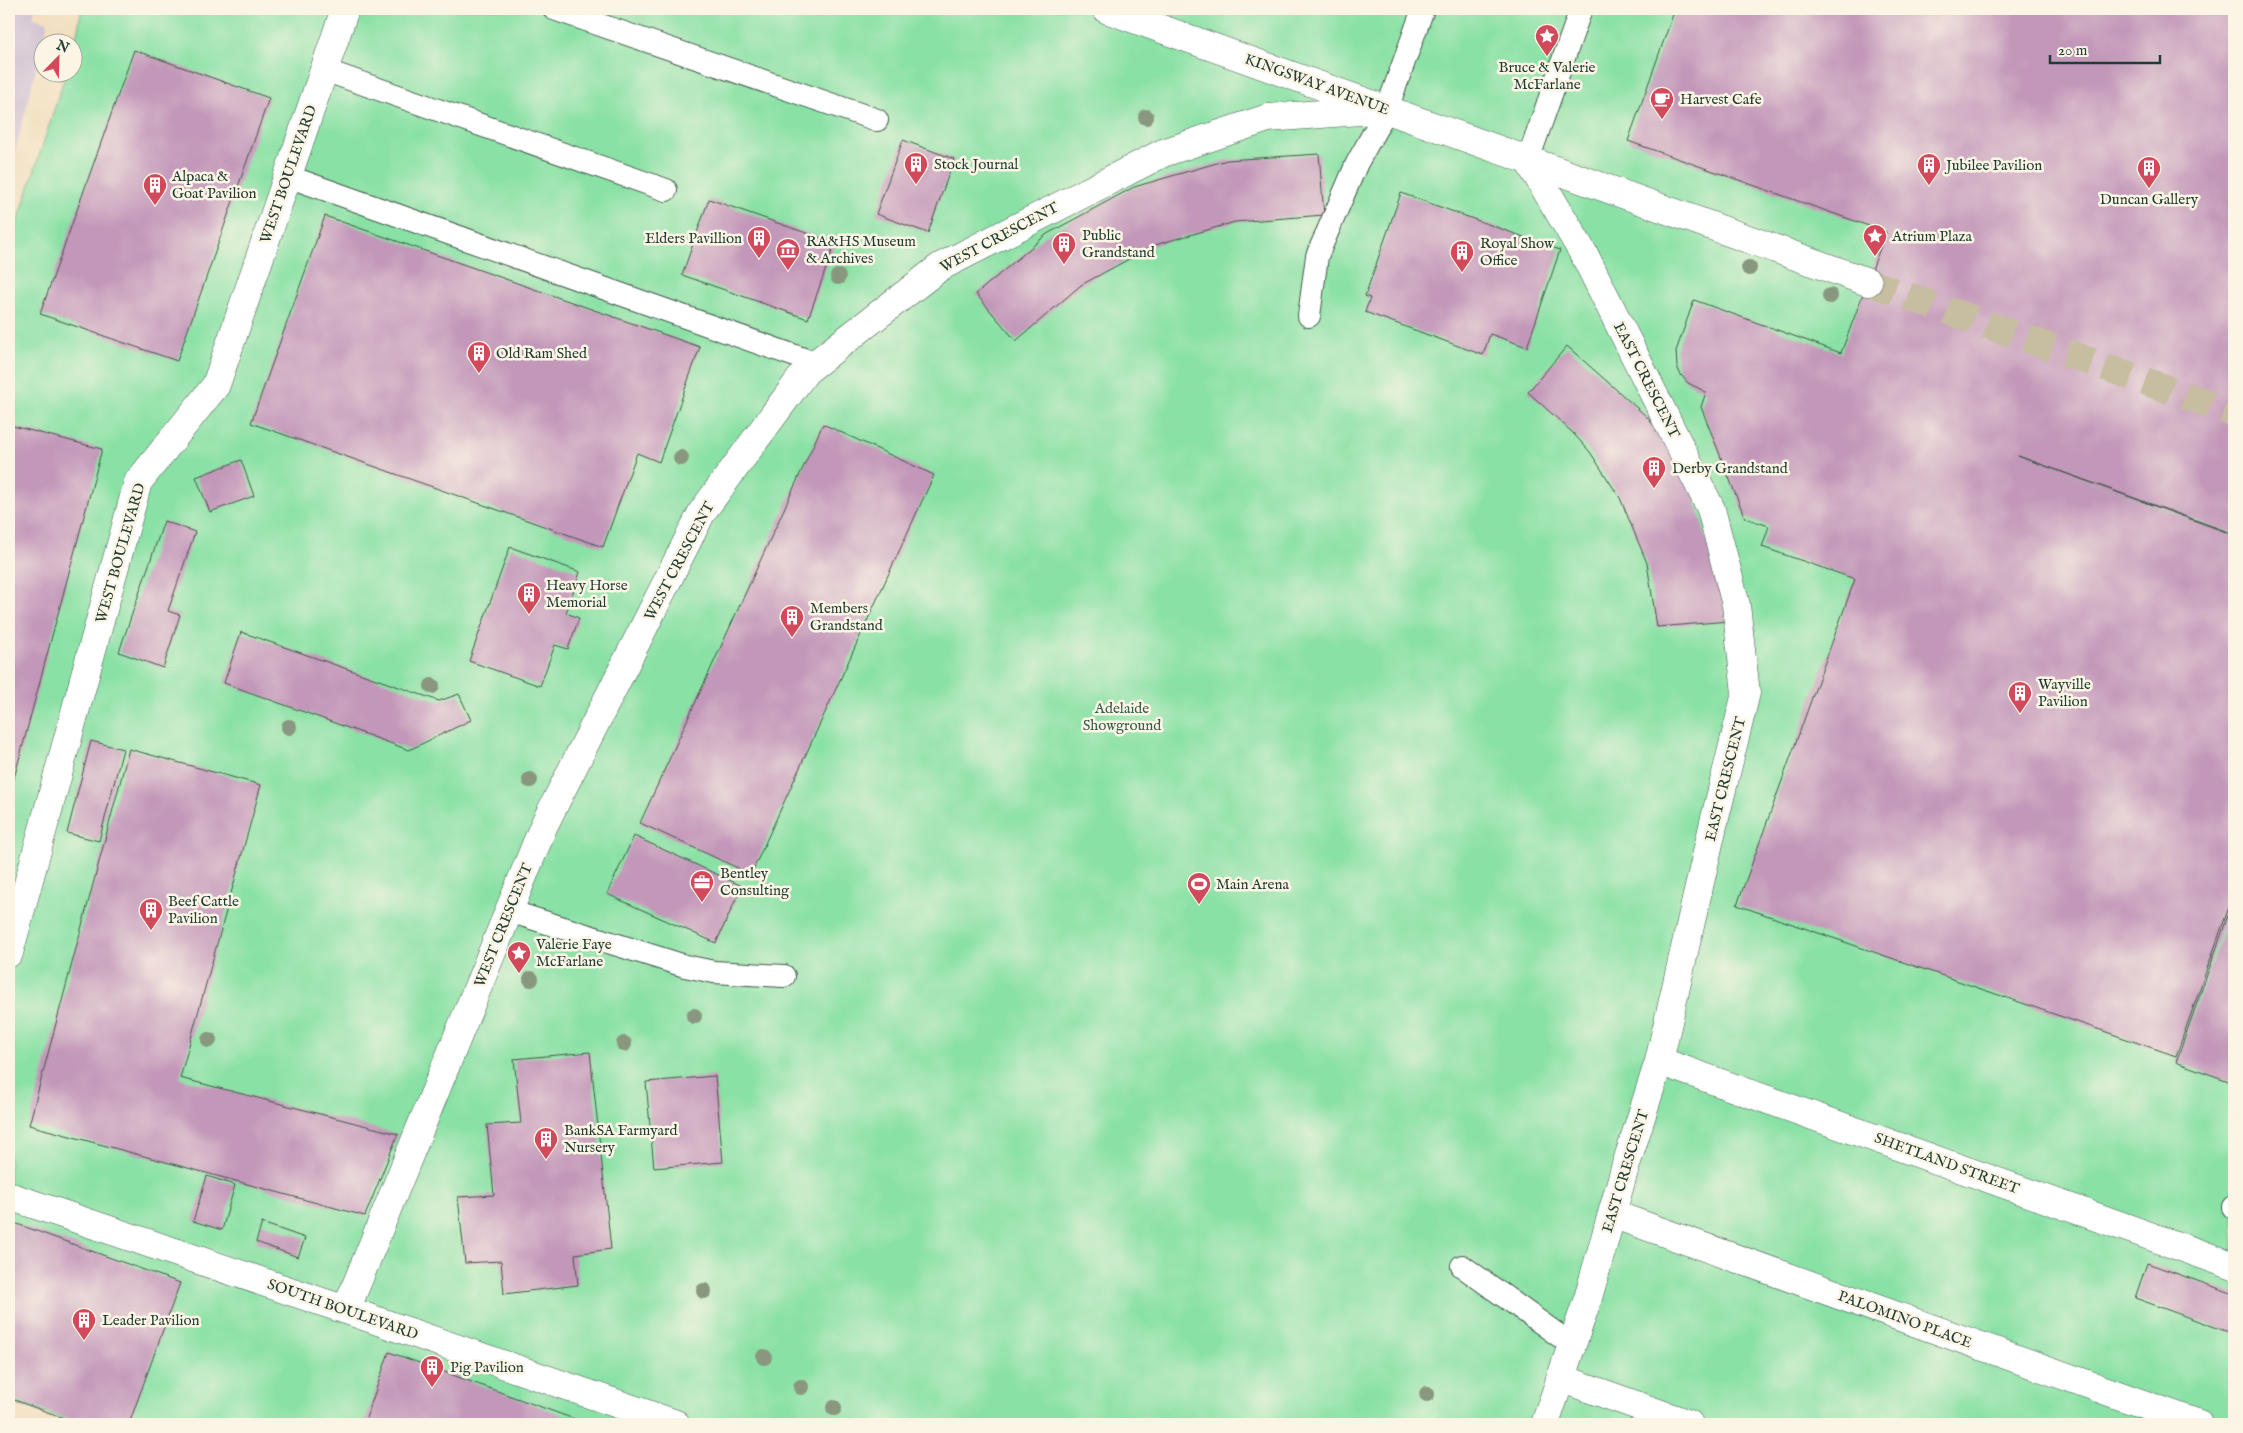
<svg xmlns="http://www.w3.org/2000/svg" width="2243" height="1433" font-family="'IM FELL English',serif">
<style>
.industrial{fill:#cebed1}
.green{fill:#89e1a5;stroke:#548f6c}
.building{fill:#c297b9}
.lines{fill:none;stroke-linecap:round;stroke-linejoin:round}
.street-tunnel{stroke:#c7bda1;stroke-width:28;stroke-dasharray:28 14;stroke-linecap:butt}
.lane-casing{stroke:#3e5548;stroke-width:24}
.street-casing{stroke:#3e5548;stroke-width:29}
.lane{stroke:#fff;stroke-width:22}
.street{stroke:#fff;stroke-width:28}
.tree{fill:#89977e}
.labels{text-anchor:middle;stroke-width:5;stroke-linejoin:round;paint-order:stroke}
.poi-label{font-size:15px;fill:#1f3d34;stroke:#fcf5e5;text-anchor:start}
.street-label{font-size:15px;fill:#1f3d34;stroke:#fcf5e5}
.park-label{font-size:15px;fill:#345e4b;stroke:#fcf5e5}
</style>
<rect width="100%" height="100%" fill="#fcf5e5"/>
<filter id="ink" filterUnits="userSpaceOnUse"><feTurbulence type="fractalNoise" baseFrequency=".02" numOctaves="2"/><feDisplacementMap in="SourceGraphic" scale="10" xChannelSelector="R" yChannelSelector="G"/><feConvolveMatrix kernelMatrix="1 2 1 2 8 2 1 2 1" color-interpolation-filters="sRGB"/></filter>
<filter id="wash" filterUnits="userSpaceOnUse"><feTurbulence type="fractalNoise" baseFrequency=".0096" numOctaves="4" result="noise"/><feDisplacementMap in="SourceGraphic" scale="20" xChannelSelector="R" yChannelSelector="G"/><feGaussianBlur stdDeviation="1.12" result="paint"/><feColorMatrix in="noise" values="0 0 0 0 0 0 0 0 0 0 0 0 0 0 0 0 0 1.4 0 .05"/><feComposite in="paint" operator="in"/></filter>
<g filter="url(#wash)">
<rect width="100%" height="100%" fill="#f1ddbc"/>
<!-- industrial -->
<path class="industrial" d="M9,9H35L33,18L48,22L9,175Z"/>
<!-- green -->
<path class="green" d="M82,9H2234V1424H73L9,1401V249L66,73L72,72L73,53Z"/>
<g id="blocks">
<!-- building -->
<path class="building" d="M1675,9H2234V534L2018,456L2234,535V893L2176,1056L1737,905L1855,579L1762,547L1769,526L1745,518L1701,407L1706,392L1688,383L1681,375L1677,367L1676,351L1694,300L1841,353L1886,232L1628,141Z
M134,50L269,98L177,361L40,314Z
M903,140L954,159L928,233L876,214Z
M1319,154L1324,215L1235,222L1155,245L1081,285L1016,341L976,294L1047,234L1134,187L1227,160Z
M1401,193L1560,250L1527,347L1490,334L1483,355L1365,312L1370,298L1365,296Z
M709,199L835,243L808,319L682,275Z
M325,216L700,347L659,462L637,453L603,547L251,423Z
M1567,346L1646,416L1664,438L1690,480L1729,621L1657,627L1647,563L1620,498L1590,452L1573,433L1528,392Z
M823,424L934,475L751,874L640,823Z
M9,425L102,449L9,797Z
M241,460L254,496L210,512L196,477Z
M164,521L195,532L168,611L180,615L163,668L119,652Z
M510,547L580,572L566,613L579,618L568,649L555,645L540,686L469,661Z
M241,632L439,701L459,694L471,720L409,750L224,683Z
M91,741L123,749L99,841L67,833Z
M129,749L261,785L180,1078L398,1134L365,1216L29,1125Z
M634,836L742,886L716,943L607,894Z
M2234,899V1083L2176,1062Z
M590,1052L611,1249L575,1254L578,1285L504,1294L501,1261L465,1263L458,1197L494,1195L487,1125L521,1123L514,1059Z
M715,1076L723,1162L654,1168L646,1082Z
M207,1176L235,1185L222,1230L193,1221Z
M9,1221L180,1283L129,1424H80L9,1398Z
M262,1223L305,1238L298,1257L256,1242Z
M2147,1263L2234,1294V1334L2135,1298Z
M389,1352L588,1424H364Z"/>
</g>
</g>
<g filter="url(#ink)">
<use href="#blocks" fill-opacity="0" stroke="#3e5548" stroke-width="1"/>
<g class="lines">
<!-- street-tunnel -->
<path class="street-tunnel" d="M1868,282L2234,413"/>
<!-- lane casing -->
<g class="lane-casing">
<path id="lane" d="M554,9L877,120
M324,70L666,190
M1528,160L1581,9
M287,176L815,363
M1309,316L1317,256L1357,163L1387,109L1423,9
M509,911L685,966L714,972L784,976
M2233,1207L2234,1208
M1462,1266L1572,1345"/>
</g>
<!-- street casing -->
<g class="street-casing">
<path id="street" d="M1106,9L1868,282
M1528,160L1585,256L1711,509L1736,605L1746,693L1713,826L1659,1061L1624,1171L1588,1298L1545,1424
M9,953L138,482L216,385L345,9
M1659,1061L2234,1266
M9,1196L346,1310L676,1424
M1612,1214L2199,1424
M346,1310L544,825L702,512L806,371L940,267L1163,153L1268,118L1387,109
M1560,1378L1689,1424"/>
</g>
<!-- lane -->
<use href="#lane" class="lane"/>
<!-- street -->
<use href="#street" class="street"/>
</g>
<!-- trees -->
<g class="tree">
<circle cx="1146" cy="117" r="8"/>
<circle cx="1749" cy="268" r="8"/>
<circle cx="838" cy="277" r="8"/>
<circle cx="1830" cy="296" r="8"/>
<circle cx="681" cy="458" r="8"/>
<circle cx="432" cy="686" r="8"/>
<circle cx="289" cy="727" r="8"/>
<circle cx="530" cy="780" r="8"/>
<circle cx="531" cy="979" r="8"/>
<circle cx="694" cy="1016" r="8"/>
<circle cx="209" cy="1040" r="8"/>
<circle cx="624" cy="1044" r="8"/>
<circle cx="704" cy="1291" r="8"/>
<circle cx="764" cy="1357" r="8"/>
<circle cx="801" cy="1387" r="8"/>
<circle cx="1427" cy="1394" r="8"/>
<circle cx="834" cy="1408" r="8"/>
</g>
</g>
<!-- icons -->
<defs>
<g id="sight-pin" transform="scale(1.25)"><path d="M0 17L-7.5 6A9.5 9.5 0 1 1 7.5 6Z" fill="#d1495b" stroke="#fcf5e5"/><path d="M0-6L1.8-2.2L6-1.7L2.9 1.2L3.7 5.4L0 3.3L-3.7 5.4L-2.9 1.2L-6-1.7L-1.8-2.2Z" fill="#fff"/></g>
<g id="cafe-pin" transform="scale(1.25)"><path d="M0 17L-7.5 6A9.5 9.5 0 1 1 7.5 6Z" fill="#d1495b" stroke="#fcf5e5"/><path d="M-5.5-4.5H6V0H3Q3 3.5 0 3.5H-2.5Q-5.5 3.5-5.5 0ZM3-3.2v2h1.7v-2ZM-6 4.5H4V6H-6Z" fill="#fff"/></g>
<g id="building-pin" transform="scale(1.25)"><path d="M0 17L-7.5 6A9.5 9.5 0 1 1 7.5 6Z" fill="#d1495b" stroke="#fcf5e5"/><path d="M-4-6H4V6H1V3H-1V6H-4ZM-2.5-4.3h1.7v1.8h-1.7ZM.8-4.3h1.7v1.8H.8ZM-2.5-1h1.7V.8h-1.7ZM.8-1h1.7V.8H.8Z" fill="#fff"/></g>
<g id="museum-pin" transform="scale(1.25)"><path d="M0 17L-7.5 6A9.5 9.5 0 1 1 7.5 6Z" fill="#d1495b" stroke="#fcf5e5"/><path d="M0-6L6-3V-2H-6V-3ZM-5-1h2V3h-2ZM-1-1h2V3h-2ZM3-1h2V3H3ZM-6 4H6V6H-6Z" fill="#fff"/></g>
<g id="office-pin" transform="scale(1.25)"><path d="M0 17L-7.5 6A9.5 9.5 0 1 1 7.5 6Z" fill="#d1495b" stroke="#fcf5e5"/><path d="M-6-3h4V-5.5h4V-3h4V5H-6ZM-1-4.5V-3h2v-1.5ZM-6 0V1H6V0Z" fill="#fff"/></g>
<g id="stadium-pin" transform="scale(1.25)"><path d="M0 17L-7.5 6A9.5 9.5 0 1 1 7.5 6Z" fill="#d1495b" stroke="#fcf5e5"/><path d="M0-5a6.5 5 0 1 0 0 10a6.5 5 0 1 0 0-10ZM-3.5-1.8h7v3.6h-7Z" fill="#fff"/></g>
</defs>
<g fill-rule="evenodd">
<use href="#sight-pin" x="1547" y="36"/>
<use href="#cafe-pin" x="1662" y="99"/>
<use href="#building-pin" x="916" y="164"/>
<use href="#building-pin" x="1929" y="165"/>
<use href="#building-pin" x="2149" y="168"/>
<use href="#building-pin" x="155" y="185"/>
<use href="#sight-pin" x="1875" y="236"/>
<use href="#building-pin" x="759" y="238"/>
<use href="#building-pin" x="1064" y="244"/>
<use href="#museum-pin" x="788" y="250"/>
<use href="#building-pin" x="1462" y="252"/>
<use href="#building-pin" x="479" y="353"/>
<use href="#building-pin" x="1654" y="468"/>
<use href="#building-pin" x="529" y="594"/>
<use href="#building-pin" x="792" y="617"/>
<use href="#building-pin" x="2020" y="693"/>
<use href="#office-pin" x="702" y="882"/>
<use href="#stadium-pin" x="1199" y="884"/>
<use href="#building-pin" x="151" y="910"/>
<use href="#sight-pin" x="519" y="953"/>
<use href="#building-pin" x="546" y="1139"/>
<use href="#building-pin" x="84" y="1320"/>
<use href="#building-pin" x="432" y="1367"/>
</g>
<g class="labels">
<!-- poi labels -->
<g class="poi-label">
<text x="1547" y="72" text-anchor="middle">Bruce &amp; Valerie<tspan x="1547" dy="17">McFarlane</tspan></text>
<text x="1680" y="104">Harvest Cafe</text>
<text x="934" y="169">Stock Journal</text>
<text x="1946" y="170">Jubilee Pavilion</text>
<text x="172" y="181">Alpaca &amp;<tspan x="172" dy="17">Goat Pavilion</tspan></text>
<text x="2149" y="204" text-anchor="middle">Duncan Gallery</text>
<text x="1082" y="240">Public<tspan x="1082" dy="17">Grandstand</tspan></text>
<text x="1892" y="241">Atrium Plaza</text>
<text x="742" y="243" text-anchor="end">Elders Pavillion</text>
<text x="806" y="246">RA&amp;HS Museum<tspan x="806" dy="17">&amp; Archives</tspan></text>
<text x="1480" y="248">Royal Show<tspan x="1480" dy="17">Office</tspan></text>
<text x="496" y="358">Old Ram Shed</text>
<text x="1672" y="473">Derby Grandstand</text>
<text x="546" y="590">Heavy Horse<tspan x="546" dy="17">Memorial</tspan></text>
<text x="810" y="613">Members<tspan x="810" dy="17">Grandstand</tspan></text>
<text x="2038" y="689">Wayville<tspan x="2038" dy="17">Pavilion</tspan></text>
<text x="720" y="878">Bentley<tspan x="720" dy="17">Consulting</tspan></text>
<text x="1216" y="889">Main Arena</text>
<text x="168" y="906">Beef Cattle<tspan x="168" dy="17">Pavilion</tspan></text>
<text x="536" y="949">Valerie Faye<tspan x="536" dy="17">McFarlane</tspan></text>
<text x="564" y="1135">BankSA Farmyard<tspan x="564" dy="17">Nursery</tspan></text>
<text x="102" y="1325">Leader Pavilion</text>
<text x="450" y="1372">Pig Pavilion</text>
</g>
<!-- street labels -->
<g class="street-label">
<text transform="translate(1317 84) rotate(20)" y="5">KINGSWAY AVENUE</text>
<text transform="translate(288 174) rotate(-71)" y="5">WEST BOULEVARD</text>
<text transform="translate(999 237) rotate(-28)" y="5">WEST CRESCENT</text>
<text transform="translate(1647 380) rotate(63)" y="5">EAST CRESCENT</text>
<text transform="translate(120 553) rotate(-74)" y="5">WEST BOULEVARD</text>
<text transform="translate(679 561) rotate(-62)" y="5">WEST CRESCENT</text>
<text transform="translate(1725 779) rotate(-76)" y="5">EAST CRESCENT</text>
<text transform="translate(503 925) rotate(-68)" y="5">WEST CRESCENT</text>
<text transform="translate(1947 1163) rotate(20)" y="5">SHETLAND STREET</text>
<text transform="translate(1625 1171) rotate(-73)" y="5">EAST CRESCENT</text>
<text transform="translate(343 1309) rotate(19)" y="5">SOUTH BOULEVARD</text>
<text transform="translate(1905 1319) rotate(20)" y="5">PALOMINO PLACE</text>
</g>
<!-- park labels -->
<g class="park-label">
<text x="1122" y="713">Adelaide<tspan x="1122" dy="17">Showground</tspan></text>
</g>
</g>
<!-- margin -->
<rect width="2243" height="1433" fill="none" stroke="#fcf5e5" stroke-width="30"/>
<!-- north arrow -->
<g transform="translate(58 58) rotate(23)"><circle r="24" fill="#fcf5e5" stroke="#a4ab9e"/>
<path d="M0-4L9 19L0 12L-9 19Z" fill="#d1495b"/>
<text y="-8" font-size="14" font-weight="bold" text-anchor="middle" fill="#1f3d34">N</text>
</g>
<!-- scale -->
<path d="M2050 55v8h110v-8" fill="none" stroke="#1f3d34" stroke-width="2.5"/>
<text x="2058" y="55" font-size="15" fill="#1f3d34" stroke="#fcf5e5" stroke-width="4" paint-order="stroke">20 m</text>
</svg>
